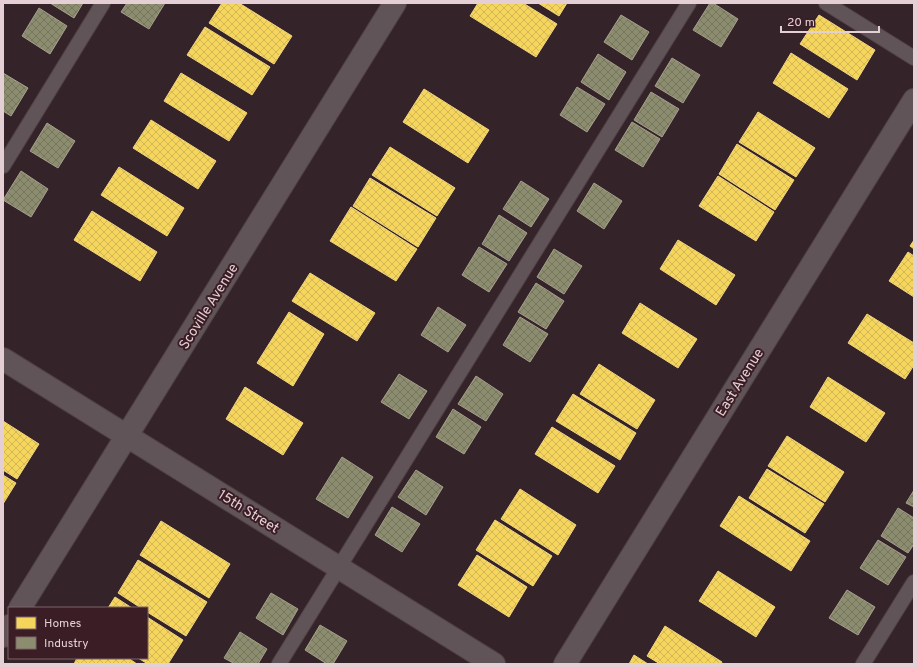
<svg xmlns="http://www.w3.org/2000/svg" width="917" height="667" font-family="Overpass,sans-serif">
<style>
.homes{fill:url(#homes-cross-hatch);stroke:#f1d480}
.industry{fill:url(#industry-cross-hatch);stroke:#a6a08d}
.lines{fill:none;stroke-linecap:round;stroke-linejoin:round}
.lane-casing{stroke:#4f4044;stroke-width:16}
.street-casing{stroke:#4f4044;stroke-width:24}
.lane{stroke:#615458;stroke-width:14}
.street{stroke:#615458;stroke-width:22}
.labels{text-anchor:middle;stroke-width:4;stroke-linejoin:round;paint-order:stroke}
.street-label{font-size:14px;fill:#e4d0d4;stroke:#3a1d25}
</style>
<defs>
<pattern id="homes-cross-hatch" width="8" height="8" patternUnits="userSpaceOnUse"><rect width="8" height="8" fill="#f6d55c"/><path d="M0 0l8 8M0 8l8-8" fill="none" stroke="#d2b756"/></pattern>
<pattern id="industry-cross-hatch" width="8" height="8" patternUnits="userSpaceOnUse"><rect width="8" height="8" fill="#8c8c6e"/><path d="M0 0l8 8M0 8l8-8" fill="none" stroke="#767560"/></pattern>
</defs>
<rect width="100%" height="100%" fill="#342328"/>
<!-- homes -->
<path class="homes" d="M222,3H239L292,36L274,64L209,23Z
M478,3H523L557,24L536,57L470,16Z
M538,3H567L559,16Z
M819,15L875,50L857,80L800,44Z
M205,27L270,67L252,95L187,55Z
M791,53L848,89L829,118L773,83Z
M181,73L247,113L229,141L164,101Z
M424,89L489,130L468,163L403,122Z
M758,112L815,148L796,177L739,142Z
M151,120L216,161L198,189L133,148Z
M737,144L794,180L775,210L719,174Z
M390,147L455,188L437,216L372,175Z
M119,167L184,208L167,236L101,195Z
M718,176L774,212L756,241L699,206Z
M370,178L436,218L418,247L353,206Z
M351,207L417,249L396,281L330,241Z
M92,211L157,252L140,281L74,240Z
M678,240L735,275L716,305L660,269Z
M914,240V249L910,246Z
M908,252L914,256V297L889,281Z
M310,273L375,313L357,341L292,301Z
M640,303L697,339L678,368L622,333Z
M289,312L324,334L293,386L257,363Z
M867,314L914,343V365L905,379L848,343Z
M599,364L655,400L637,429L580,394Z
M828,377L885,413L866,442L810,407Z
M245,387L303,423L283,455L226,419Z
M573,394L636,433L620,460L556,421Z
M3,421L39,444L17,479L3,470Z
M552,427L615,466L598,493L535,454Z
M787,436L844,472L825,502L768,466Z
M767,469L824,504L805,533L749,498Z
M3,475L16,483L3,504Z
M520,489L576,525L558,555L501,519Z
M739,496L810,541L791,571L720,526Z
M495,520L552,556L533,586L476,550Z
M161,521L230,564L209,598L140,555Z
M477,555L527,587L509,617L458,585Z
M138,560L207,602L186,636L147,612V608H141L118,593Z
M718,571L775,607L756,637L699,601Z
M115,597L132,608H108Z
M147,617L183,640L168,664H148L138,658H147Z
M665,626L722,662L721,664H660L647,656Z
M634,655L648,664H629Z
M77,658H128L137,664H74Z"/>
<!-- industry -->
<path class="industry" d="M50,3H83L74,18Z
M127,3H165L149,29L121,12Z
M710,3H713L738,19L721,47L693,30Z
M39,8L67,26L50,54L22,36Z
M621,15L649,32L632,60L604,42Z
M598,54L626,72L609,100L581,82Z
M672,58L700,75L683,103L655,86Z
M3,73L28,88L11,116L3,111Z
M577,87L605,104L587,132L560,115Z
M651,92L679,109L662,137L634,120Z
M632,122L660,139L643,167L615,150Z
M47,123L75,141L58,168L30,151Z
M21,171L48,189L31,217L3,200Z
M521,181L549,199L531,227L503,209Z
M594,183L622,201L604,229L577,211Z
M499,215L527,233L509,261L482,244Z
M479,247L507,264L489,292L462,275Z
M554,249L582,266L564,294L537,277Z
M536,283L564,301L546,329L518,312Z
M438,307L466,325L448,352L421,335Z
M520,317L548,334L530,362L503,345Z
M399,374L427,391L409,419L381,402Z
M476,376L503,394L486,421L458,404Z
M453,409L481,427L464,454L436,437Z
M342,457L373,477L348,518L316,499Z
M416,470L443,487L426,515L398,497Z
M914,490V507L906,503Z
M392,507L420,524L402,552L375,535Z
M898,508L914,518V544L908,553L881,536Z
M878,540L906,557L888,585L860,568Z
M847,590L875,607L858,635L829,618Z
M271,593L298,609L283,635L256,618Z
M320,625L347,641L333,664H327L305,650Z
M240,632L267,649L258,664H235L224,658Z"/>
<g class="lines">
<!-- lane casing -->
<g class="lane-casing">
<path id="lane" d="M826,3L914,58
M3,166L103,3
M279,664L689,3
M863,664L914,582"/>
</g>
<!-- street casing -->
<g class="street-casing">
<path id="street" d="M3,359L494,664
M20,608L395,3
M3,636L9,626
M565,664L914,100"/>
</g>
<!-- lane -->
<use href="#lane" class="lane"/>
<!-- street -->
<use href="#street" class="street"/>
</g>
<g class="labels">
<!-- street labels -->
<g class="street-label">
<text transform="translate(208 306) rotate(-58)" y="5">Scoville Avenue</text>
<text transform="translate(739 382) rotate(-58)" y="5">East Avenue</text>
<text transform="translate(249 511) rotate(32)" y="5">15th Street</text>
</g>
</g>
<!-- border -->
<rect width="917" height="667" fill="none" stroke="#e4d0d4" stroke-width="8"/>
<!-- legend -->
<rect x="8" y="607" width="140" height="52" fill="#3a1d25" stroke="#7e656b"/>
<rect x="16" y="617" width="20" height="12" fill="#f6d55c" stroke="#7e656b"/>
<text x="44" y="627" font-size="12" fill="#e4d0d4">Homes</text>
<rect x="16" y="637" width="20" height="12" fill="#8c8c6e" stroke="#7e656b"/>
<text x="44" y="647" font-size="12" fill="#e4d0d4">Industry</text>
<!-- scale -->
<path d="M781 26v6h98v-6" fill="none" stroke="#e4d0d4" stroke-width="2"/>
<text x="787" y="26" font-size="12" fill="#e4d0d4" stroke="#3a1d25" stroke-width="3" paint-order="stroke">20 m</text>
</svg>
